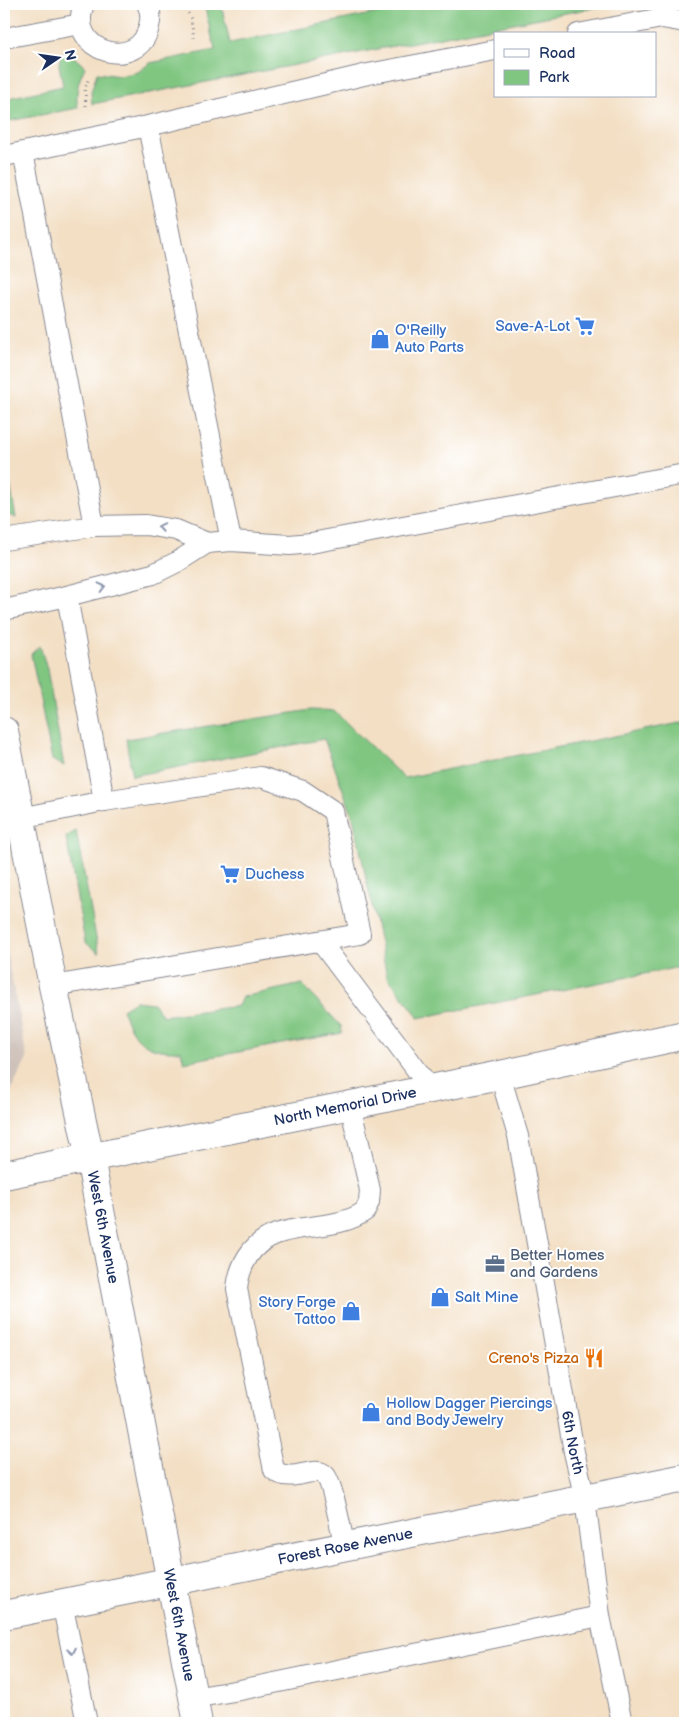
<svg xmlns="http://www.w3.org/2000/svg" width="689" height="1727" font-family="'Balsamiq Sans',sans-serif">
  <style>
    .industrial { fill: #cec1b9 }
    .green { fill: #80c681; stroke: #4e7a70 }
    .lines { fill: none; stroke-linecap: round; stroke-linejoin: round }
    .lane-casing { stroke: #878791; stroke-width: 22 }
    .street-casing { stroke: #878791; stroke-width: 30 }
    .secondary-casing { stroke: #878791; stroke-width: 30 }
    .primary-casing { stroke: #878791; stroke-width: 30 }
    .path { stroke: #878791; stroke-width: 3; stroke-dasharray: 1 4; stroke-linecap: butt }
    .lane { stroke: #fff; stroke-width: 20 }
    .street { stroke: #fff; stroke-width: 28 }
    .secondary { stroke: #fff; stroke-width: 28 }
    .primary { stroke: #fff; stroke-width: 28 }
    .oneway { stroke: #8d97ae }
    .labels { text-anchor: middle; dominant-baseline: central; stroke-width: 4; stroke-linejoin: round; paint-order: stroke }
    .shop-label { font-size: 15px; fill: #366cbe; stroke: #fff; text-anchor: start }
    .street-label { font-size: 15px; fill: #1b2f5e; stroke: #fff }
    .service-label { font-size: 15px; fill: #4e5e75; stroke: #fff; text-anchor: start }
    .food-label { font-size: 15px; fill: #c56008; stroke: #fff; text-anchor: end }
  </style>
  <rect width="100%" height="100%" fill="#fff"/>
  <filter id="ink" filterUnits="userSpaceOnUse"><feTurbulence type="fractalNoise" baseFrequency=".02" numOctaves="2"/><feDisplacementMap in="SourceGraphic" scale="10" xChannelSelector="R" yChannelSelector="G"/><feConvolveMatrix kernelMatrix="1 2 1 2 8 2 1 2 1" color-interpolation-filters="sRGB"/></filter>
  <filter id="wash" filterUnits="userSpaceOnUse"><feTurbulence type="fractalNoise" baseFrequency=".0096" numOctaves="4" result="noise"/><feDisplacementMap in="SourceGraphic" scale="20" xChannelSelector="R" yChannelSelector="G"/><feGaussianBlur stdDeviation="1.12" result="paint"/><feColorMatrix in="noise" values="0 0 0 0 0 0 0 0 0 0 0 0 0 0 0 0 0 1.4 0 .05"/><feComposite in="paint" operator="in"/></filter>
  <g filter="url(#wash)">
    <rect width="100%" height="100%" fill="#f3dfc4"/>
    <path class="industrial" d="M4,938l23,121 -18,35 -5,4z"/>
    <g class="green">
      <path d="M204,4h17l9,39 190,-39h193l-521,100 -1,-12 6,-19 23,3 18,-4 12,-9 65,-13z"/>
      <path d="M65,53l8,3 12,11c-7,15 -10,25 -7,41l-74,14v-23l59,-13 -4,-21 1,-9z"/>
      <path d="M4,451l12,67 -12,-5z"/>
      <path d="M40,646l7,23 17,97 -12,-6 -21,-106z"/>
      <path d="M311,710l23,1 70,67 281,-56v244l-267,52 -1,-3 -30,-39 -34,-159 -29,-78 -192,37 -6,-37z"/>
      <path d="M76,831l23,122 -14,-11 -19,-105z"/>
      <path d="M302,984l39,42 1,7 -158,29 -3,-11c-35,1 -47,-9 -59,-42l13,-8 18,2 10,13 75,-10 4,-9z"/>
    </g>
  </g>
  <g filter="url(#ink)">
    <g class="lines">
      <defs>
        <g id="lane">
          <path d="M84,4c-19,49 56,69 65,22 2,-7 2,-15 -2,-22"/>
          <path d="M578,34l84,-16 23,4"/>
          <path d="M4,38l77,-14"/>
          <path d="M148,126l83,415"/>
          <path d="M23,152l71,374"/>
          <path d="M4,156l144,-30 220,-52 127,-24"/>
          <path d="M4,540l90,-14 52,-1 30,5 31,13 24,-2 59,4 21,-2 374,-69"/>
          <path d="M4,610l63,-14 86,-22 24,-12 30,-19"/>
          <path d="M21,818l83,-17 -37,-205"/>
          <path d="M320,941l111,148"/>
          <path d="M53,986l307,-52 -27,-123 -30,-20 -42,-14 -157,24"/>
          <path id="s1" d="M500,1075l18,61 56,316 11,47 15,117 22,107"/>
          <path d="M345,1546c-4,-13 -12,-63 -20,-71 -11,-11 -33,10 -51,-5l-37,-181c1,-13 4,-22 11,-33 26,-40 83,-20 117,-45l4,-9 1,-12 -20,-85"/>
          <path d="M62,1603l25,120"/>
          <path d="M193,1698l47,-8 360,-74"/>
        </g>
        <g id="street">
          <path id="s2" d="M4,1615l681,-137"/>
        </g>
        <g id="secondary">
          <path id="s3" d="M4,731l49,255 37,172 108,565"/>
        </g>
        <g id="primary">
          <path id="s4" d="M4,1175l496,-100 185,-40"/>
        </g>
      </defs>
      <use href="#lane" class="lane-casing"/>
      <use href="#street" class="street-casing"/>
      <use href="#secondary" class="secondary-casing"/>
      <use href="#primary" class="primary-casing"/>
      <g class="path">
        <path d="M184,4l7,15 3,19"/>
        <path d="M86,106l-1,-18 4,-10"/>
      </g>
      <use href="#lane" class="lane"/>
      <use href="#street" class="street"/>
      <use href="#secondary" class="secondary"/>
      <use href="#primary" class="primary"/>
    </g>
    <defs><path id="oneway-chevron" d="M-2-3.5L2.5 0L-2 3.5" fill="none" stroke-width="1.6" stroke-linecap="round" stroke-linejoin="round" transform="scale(1.25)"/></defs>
    <g class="oneway">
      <use href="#oneway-chevron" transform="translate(161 527) rotate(-169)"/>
      <use href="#oneway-chevron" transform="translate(102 587) rotate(-14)"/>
      <use href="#oneway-chevron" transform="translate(72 1651) rotate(79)"/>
    </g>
  </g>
  <defs>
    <symbol id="supermarket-bare" viewBox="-9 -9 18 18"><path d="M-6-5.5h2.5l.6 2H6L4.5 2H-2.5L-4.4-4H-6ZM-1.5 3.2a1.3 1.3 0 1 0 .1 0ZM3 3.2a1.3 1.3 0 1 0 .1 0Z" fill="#3f7fe0" stroke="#fff" stroke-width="2.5" paint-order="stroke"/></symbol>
    <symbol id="shop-bare" viewBox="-9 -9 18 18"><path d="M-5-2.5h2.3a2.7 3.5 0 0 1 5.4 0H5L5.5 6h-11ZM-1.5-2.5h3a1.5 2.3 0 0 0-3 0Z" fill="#3f7fe0" stroke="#fff" stroke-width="2.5" paint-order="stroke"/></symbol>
    <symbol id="office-bare" viewBox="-9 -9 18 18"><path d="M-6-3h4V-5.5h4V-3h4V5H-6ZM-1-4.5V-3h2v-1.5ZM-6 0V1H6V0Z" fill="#5c6f8a" stroke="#fff" stroke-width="2.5" paint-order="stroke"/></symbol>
    <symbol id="restaurant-bare" viewBox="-9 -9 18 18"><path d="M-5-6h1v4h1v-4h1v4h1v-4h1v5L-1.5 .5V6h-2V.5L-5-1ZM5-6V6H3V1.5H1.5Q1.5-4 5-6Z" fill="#e8710a" stroke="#fff" stroke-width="2.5" paint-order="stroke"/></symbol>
  </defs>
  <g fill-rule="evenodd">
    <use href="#supermarket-bare" x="571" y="312" width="28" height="28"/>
    <use href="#shop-bare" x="366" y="325" width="28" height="28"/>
    <use href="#supermarket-bare" x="216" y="860" width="28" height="28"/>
    <use href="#office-bare" x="481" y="1250" width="28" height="28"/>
    <use href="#shop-bare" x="426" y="1283" width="28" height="28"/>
    <use href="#shop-bare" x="337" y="1297" width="28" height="28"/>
    <use href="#restaurant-bare" x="580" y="1344" width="28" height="28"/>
    <use href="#shop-bare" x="357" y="1398" width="28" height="28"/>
  </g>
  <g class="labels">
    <g class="shop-label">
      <text x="570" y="326" text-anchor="end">Save-A-Lot</text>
      <text x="395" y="330">O'Reilly<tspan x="395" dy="17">Auto Parts</tspan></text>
      <text x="245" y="874">Duchess</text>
      <text x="455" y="1297">Salt Mine</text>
      <text x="336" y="1302" text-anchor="end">Story Forge<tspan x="336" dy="17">Tattoo</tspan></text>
      <text x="386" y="1403">Hollow Dagger Piercings<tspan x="386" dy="17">and Body Jewelry</tspan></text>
    </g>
    <g class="street-label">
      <text stroke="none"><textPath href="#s4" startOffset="348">North Memorial Drive</textPath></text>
      <text stroke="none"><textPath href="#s3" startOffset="506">West 6th Avenue</textPath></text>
      <text stroke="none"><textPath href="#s1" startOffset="375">6th North</textPath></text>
      <text stroke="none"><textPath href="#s2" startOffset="348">Forest Rose Avenue</textPath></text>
      <text stroke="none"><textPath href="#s3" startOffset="911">West 6th Avenue</textPath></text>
    </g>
    <g class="service-label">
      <text x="510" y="1255">Better Homes<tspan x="510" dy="17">and Gardens</tspan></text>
    </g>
    <g class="food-label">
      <text x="579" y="1358">Creno's Pizza</text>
    </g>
  </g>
  <rect width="689" height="1727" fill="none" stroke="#fff" stroke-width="20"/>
  <rect x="494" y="32" width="162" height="65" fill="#ffffff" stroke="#a4acbf"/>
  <rect x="504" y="49" width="25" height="8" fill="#ffffff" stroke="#a4acbf"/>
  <text x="539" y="58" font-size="15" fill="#1b2f5e">Road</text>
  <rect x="504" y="70" width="25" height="15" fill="#80c681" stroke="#a4acbf"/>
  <text x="539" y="82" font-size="15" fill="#1b2f5e">Park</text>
  <g transform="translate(58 58) rotate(77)" stroke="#ffffff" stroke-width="4" paint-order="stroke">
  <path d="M0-4L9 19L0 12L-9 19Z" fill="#1b2f5e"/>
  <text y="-8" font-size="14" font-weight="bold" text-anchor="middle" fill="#1b2f5e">N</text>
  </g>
</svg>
